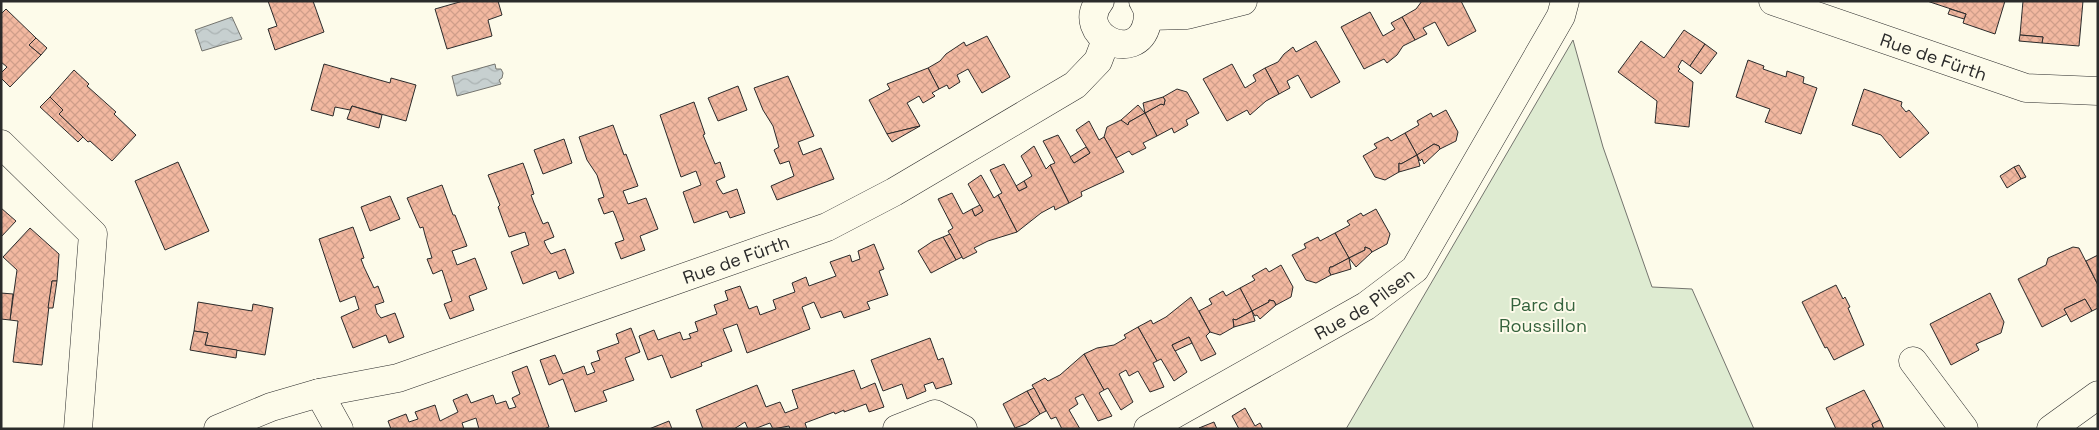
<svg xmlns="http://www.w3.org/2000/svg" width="2099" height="430" font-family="'Space Grotesk',sans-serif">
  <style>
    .green { fill: #deebd1; stroke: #74746e }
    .water { fill: url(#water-waves); stroke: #74746e }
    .building { fill: url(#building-cross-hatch); stroke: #2b2b2b }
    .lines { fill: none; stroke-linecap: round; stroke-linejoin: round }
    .minor-casing { stroke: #2b2b2b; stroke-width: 29 }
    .minor { stroke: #fdfbea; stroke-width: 28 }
    .labels { text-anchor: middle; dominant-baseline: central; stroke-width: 4; stroke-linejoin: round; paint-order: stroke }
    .street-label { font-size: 18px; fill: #2b2b2b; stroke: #fdfbea }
    .park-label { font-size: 18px; fill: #34623c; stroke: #fdfbea }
  </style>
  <defs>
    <pattern id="water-waves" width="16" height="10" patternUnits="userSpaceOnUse" patternTransform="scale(1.25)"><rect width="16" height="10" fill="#c7d0d0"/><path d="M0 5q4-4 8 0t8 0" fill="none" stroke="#abb3b3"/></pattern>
    <pattern id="building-cross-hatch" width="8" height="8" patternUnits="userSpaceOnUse" patternTransform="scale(1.25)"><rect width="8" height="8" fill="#f2b8a0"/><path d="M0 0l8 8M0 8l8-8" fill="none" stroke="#d09e8a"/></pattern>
  </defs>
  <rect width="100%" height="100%" fill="#fdfbea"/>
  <path class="green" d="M1573,40l30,107 49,140 40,2 62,140h-408z"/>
  <g class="water">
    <path d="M232,17l10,22 -40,12 -7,-21z"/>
    <path d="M495,64l1,5h5l2,4 -1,5 -3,2 2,4 -44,12 -5,-20z"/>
  </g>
  <g class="building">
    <path d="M268,1h45l11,31 -49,18 -7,-21 9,-3z"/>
    <path d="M463,1h35l4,14 -14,5 4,16 -45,13 -12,-40z"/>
    <path d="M1461,1l15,30 -28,15 -13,-24 -12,6 4,6 -12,6 -13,-23 14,-8 6,-8z"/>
    <path d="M1927,1h78l-10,33 -32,-11 3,-9z"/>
    <path d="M2023,1h60l-4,45 -37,-3 1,-6 -23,-2z"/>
    <path d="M6,9l30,29 -7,7 12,10 -31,32 -9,-9v-5l6,-6 -6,-5v-48z"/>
    <path d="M1950,9l16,5 -2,5 -16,-5z"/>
    <path d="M1370,12l13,24 12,-7 -4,-6 11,-6 13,23 -12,6 -6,9 -10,8 -3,-4 -20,10 -23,-42z"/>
    <path d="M1684,30l21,14 -15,22 -8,-6 -4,7 2,2 -2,2 15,11 -4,45 -34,-4 2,-22 -39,-29 23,-31 23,17z"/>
    <path d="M2020,35l23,2 -1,6 -23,-2z"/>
    <path d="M987,36l23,41 -28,16 -14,-24 -11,6 3,7 -11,7 -2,-4 -8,4 -11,-21 12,-7 6,-7 18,-12 2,4z"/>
    <path d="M36,38l11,10 -6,7 -12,-10z"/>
    <path d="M1316,41l24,41 -29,16 -13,-23 -11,6 3,7 -11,6 -14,-26 13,-6 6,-8 9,-7 3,5z"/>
    <path d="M1705,44l12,9 -16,21 -11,-8z"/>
    <path d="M1748,60l16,6 -1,3 23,8 1,-6 17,6 -1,6 14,5 -16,46 -36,-12 5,-13 -34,-12z"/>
    <path d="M324,64l66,19 1,-5 25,7 -10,36 -54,-15 -2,4 -15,-3 -2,9 -22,-6z"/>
    <path d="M1232,64l13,24 11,-7 -3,-6 12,-7 14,26 -13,7 -16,14 -3,-5 -20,11 -24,-42z"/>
    <path d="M928,68l11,21 -7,4 3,3 -12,7 -4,-7 -12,7 13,23 -33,8 -18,-34 21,-11 -3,-5z"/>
    <path d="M74,70l15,14 -2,2 29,26 -2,2 22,21 -24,26 -22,-20 -2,1 -29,-28 4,-4 -13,-13z"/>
    <path d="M788,76l26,60 -16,6 5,13 18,-7 13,31 -57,21 -6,-14 23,-10 -5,-15 -9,3 -6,-14 5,-3 -6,-21 -10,-16 -9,-22z"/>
    <path d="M738,86l9,24 -29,11 -10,-23z"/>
    <path d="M1177,89l10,3 12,21 -13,7 2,5 -14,8 -2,-5 -15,8 -12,-23 16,-9 3,1 1,-5 -2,-3z"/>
    <path d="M1864,89l38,13 -1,4 5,6 3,-2 20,23 -29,25 -19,-23 -29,-10z"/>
    <path d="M50,97l13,13 -4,4 24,23 -5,5 -38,-35z"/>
    <path d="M1163,97l2,3 -1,5 -3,-1 -16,9 -2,-10z"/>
    <path d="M694,102l11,32 -2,1 12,29 5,-2 5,15 -9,4 3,7 4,6 14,-5 8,24 -15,5 -3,-7 -33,12 -11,-31 18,-7 -5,-14 -15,6 -21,-62z"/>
    <path d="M1138,105l7,8 -16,9 -1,3 -4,-2 -3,-3z"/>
    <path d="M352,106l30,9 -3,13 -32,-9z"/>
    <path d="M1446,110l12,22 -2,9 -16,8 -1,-3 -5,-2 -17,11 -12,-22 14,-8 -2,-4 14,-8 2,4z"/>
    <path d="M1145,113l12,23 -14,7 3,5 -14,7 -3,-4 -13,7 -12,-21 3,-10 14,-7 7,5 1,-3z"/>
    <path d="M1089,121l10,19 5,-3 20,35 -43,20 1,4 -13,7 -19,-38 5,-2 -12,-22 15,-6 16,28 16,-10 -14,-23z"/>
    <path d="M613,125l11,30 2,-1 12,32 -15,5 5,13 18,-6 12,31 -18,7 5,14 -24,9 -6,-16 9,-3 -8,-22 -3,-7 -9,3 -6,-15 6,-2 -7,-22 -10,-15 -8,-23z"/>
    <path d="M920,126l-28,16 -5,-8z"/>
    <path d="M1405,133l12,22 -16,9 -2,-1v9l-14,8 -10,-3 -12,-21 14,-8 -3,-4 14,-7 3,4z"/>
    <path d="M564,139l8,24 -29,11 -9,-24z"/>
    <path d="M1434,144l5,2 1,3 -16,15 -2,-5 -2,2 -3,-6z"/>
    <path d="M1034,146l12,23 4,-4 19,38 -14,7 -1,-4 -13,7 -24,19 -19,-37 4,-2 -12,-23 14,-6 15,27 8,-4 -3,-6 8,-5 -11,-20z"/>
    <path d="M1086,147l4,6 -16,10 -4,-6z"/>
    <path d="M1417,155l3,11 -21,6v-9l2,1z"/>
    <path d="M178,162l31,69 -44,19 -30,-69z"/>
    <path d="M523,163l8,22 3,9 -3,1 3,8 9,21 5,-2 6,15 -10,4 3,7 4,6 14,-5 9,24 -15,6 -3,-8 -33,13 -12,-32 18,-7 -4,-13 -16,5 -11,-30 2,-2 -12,-30z"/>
    <path d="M2019,165l7,12 -5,2 -7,-12z"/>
    <path d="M2014,167l7,12 -14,9 -7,-12z"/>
    <path d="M981,175l13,23 4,-3 19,37 -29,9 -14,7 3,4 -14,7 -15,-28 5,-3 -15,-29 14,-6 11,21 9,-5 3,7 8,-5 -15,-27z"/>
    <path d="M1024,181l3,6 -8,4 -3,-5z"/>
    <path d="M442,185l11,30h2l12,31 -15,5 5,14 18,-7 12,31 -18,7 5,14 -24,9 -6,-15 8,-3 -10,-31 -9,4 -6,-15 5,-1 -7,-23 -2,-8 -3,1 -13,-30z"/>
    <path d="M390,196l10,23 -30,12 -9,-24z"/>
    <path d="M980,205l3,6 -8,5 -3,-7z"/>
    <path d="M1,208l15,13 -15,16z"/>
    <path d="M1376,209l14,25 -3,10 -15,8 -2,-3 -5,-2v3l-16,8 -14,-25 15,-8 -3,-4 14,-8 2,3z"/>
    <path d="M353,227l8,22 3,9 -3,1 3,8 10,21 4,-2 6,16 -9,3 2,8 4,5 14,-5 9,24 -15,6 -3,-8 -33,13 -12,-31 18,-8 -4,-13 -15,6 -21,-63z"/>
    <path d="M30,228l29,26 -2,27h-5l-10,84 -29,-3 5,-41 -8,-1 7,-50 -14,-13z"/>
    <path d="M1335,233l14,25 -17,9h-2l-1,4 2,4 -15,8 -10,-3 -14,-25 14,-7 -2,-4 14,-7 2,4z"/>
    <path d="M950,234l12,23 -6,3 -13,-23z"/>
    <path d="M943,237l13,23 -25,13 -13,-22 15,-10z"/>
    <path d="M874,244l10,25 -5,2 9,24 -21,7 3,7 -26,9 -3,-7 -20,7 -7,-16 -12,5 8,22 -63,24 -10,-29 -14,5 9,22 -31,12 1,3 -31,12 -9,-23 -14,5 -9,-24 15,-6 4,10 22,-8 3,8 8,-2 -2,-4 9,-3 -3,-9 22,-8 -3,-9 14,-5 -3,-9 15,-5 9,23 8,-3 3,9 16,-6 -3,-9 22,-8 -3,-9 14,-6 3,9 27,-10 -6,-14 20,-7 2,7 8,-3 -2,-8z"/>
    <path d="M1365,247l5,2 2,3 -16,15 -7,-9 16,-8z"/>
    <path d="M2073,247l6,1 19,37v23l-6,3 -7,-12 -21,10 3,5 -25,13 -24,-48 28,-14 2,-7z"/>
    <path d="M2098,255v30l-12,-24z"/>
    <path d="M1349,258l2,11 -20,6 -2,-4 1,-4h2z"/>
    <path d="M1281,265l12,22 -2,10 -15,8 -2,-4 -5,-1v2l-17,9 -12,-23 15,-8 -3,-4 14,-8 3,4z"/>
    <path d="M52,281h5l-4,27h-5z"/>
    <path d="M1836,285l7,14 2,-2 5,10 -2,1 16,37 -30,15 -7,-13 -2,1 -23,-46z"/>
    <path d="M1240,288l12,23 -16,9 -3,-1 1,8 -14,8 -10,-3 -11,-21 13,-7 -3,-5 14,-8 3,5z"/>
    <path d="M1,293l12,1 -3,26 -9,-1z"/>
    <path d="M1990,293l14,29 -3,11 -25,11 3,6 -28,15 -21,-41z"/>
    <path d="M1191,297l19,35 -4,4 10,18 -15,7 -12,-24 -17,8 15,27 -13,9 -13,-22 -4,2 -19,-34 13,-7 2,4 13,-7z"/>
    <path d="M2085,299l7,12 -21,11 -7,-13z"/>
    <path d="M1269,300l5,1 2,4 -16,14 -3,-4 -2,1 -3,-5 17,-9z"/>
    <path d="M198,302l54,9 1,-7 20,4 -8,47 -60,-10 3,-12 -14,-2z"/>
    <path d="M1252,311l3,10 -21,6 -1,-8 3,1z"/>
    <path d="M1138,327l19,34 -4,2 11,24 -14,5 -12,-21 -9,5 -3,-6 -7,4 14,28 -12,8 -13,-22 -4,2 -20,-36 13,-6 17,-3 12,-7 -2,-3z"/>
    <path d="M631,328l9,24 -15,6 9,22 -31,11 4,10 -32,11 -12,-33 -14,6 -9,-25 15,-5 8,19 21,-8 3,9 8,-3 -4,-9 9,-3 -3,-9 22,-8 -3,-9z"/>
    <path d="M194,331l14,2 -3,12 32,5 -1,8 -46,-8z"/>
    <path d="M1189,337l3,6 -17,8 -3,-6z"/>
    <path d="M930,338l8,22 5,-2 9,26 -16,5 -3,-7 -9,3 2,6 -19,8 -5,-15 -19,7 -12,-31z"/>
    <path d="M1084,354l20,36 -5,3 13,23 -14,5 -15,-27 -8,4 3,6 -9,6 11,19h-18l-6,-12 -5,2 -19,-34 13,-7 3,3 12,-6z"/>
    <path d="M527,366l22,61 -5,2h-65l-3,-11 -14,5 2,6h-73l-3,-8 18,-7 3,8 9,-3 -3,-7 20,-7 5,16 18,-9 -5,-12 14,-6 4,9 22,-8 3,9 10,-3 3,8 7,-2 -4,-9 8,-4 -8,-22z"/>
    <path d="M854,370l7,19 14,-6 9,24 -15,5 -3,-8 -22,8v-2l-9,4 -1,-2 -29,11 2,6h-17l-1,-3 -16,3 -3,-6 -16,6h-6l-3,-7 -11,7h-31l-7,-19 61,-25 9,22 14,-5 5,11 13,-5 -6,-18z"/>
    <path d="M1034,388l12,23 -6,3 -13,-23z"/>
    <path d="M1864,390l16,30 -8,4 2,5h-38l-10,-21z"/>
    <path d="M1027,391l13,23 -14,10 -11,4 -12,-24z"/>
    <path d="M1245,408l10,18 5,-3 3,6h-24l-7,-13z"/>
    <path d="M1880,420l4,9h-10l-2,-5z"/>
    <path d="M669,421l3,8h-23z"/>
    <path d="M1214,422l3,7 -18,-1z"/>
  </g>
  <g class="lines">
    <defs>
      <g id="minor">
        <path d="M1100,1c-27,33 37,66 47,22 2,-8 1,-15 -4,-22"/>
        <path id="s1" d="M1773,1l253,87 72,3"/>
        <path d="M1149,16l38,-1 56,-14"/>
        <path d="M1,144l92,90 -15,195"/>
        <path d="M1913,361l51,68"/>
        <path d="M319,393l20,36"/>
        <path id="s2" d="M218,429l53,-22 48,-14 79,-15 429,-151 67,-35 181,-107 23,-24 8,-21"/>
        <path d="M897,429l38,-15 28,15"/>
        <path id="s3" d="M1148,429l218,-123 49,-37 146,-253 4,-15"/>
        <path d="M2051,429l47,-34"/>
      </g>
    </defs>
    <use href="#minor" class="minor-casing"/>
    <use href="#minor" class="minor"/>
  </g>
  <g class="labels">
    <g class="street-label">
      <text stroke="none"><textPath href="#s1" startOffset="170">Rue de Fürth</textPath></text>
      <text stroke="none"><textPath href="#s2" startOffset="546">Rue de Fürth</textPath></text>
      <text stroke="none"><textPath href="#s3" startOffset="250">Rue de Pilsen</textPath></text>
    </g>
    <g class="park-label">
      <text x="1543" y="304">Parc du<tspan x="1543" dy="21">Roussillon</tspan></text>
    </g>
  </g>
  <rect width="2099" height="430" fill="none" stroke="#2b2b2b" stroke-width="5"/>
</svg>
